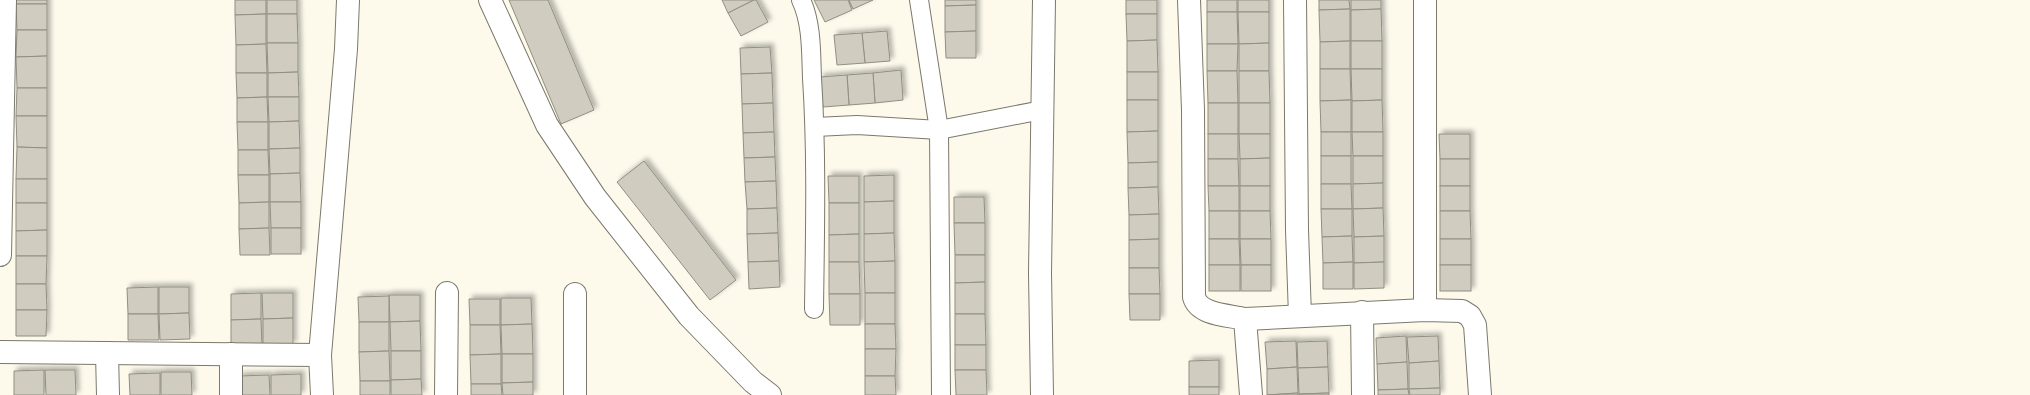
<svg xmlns="http://www.w3.org/2000/svg" width="2030" height="395" font-family="Quicksand,sans-serif">
  <style>
    .building { fill: #d0cdc0; stroke: #918f82; filter: url(#shadow) }
    .lines { fill: none; stroke-linecap: round; stroke-linejoin: round }
    .service-casing { stroke: #7b786c; stroke-width: 20 }
    .minor-casing { stroke: #7b786c; stroke-width: 24 }
    .service { stroke: #fff; stroke-width: 18 }
    .minor { stroke: #fff; stroke-width: 22 }
  </style>
  <defs>
    <filter id="shadow"><feDropShadow dx="3.5" dy="-3.5" stdDeviation="2" flood-color="#0004"/></filter>
  </defs>
  <rect width="100%" height="100%" fill="#fdfaec"/>
  <g class="building">
    <rect x="16" y="0" width="31" height="4"/>
    <path d="M235,0h31v14l-31,1z"/>
    <rect x="267" y="0" width="30" height="14"/>
    <path d="M509,0h39l46,110 -33,14z"/>
    <path d="M722,0h32l-26,13z"/>
    <path d="M754,0h2l12,22 -27,14 -13,-23z"/>
    <path d="M814,0h34l4,10 -27,12z"/>
    <path d="M849,0h24l-20,9z"/>
    <path d="M945,0h31v5l-31,1z"/>
    <rect x="1126" y="0" width="31" height="14"/>
    <rect x="1207" y="0" width="30" height="12"/>
    <rect x="1238" y="0" width="31" height="12"/>
    <path d="M1319,0h30l1,9 -31,1z"/>
    <path d="M1351,0h30v9l-30,1z"/>
    <path d="M16,4h31v26h-30z"/>
    <path d="M976,5v26l-31,1v-26z"/>
    <path d="M1350,9v32l-30,1 -1,-32z"/>
    <path d="M1381,9l1,32h-31v-31z"/>
    <path d="M1207,12h30l1,32h-31z"/>
    <path d="M1238,12h31v31l-30,1z"/>
    <path d="M266,14v30l-30,1 -1,-30z"/>
    <path d="M267,14h30l1,29h-31z"/>
    <path d="M1126,14h31v26l-30,1z"/>
    <path d="M17,30h30v26l-31,1z"/>
    <path d="M887,31l3,30 -25,2 -3,-30z"/>
    <path d="M976,31v27h-30l-1,-26z"/>
    <path d="M862,33l3,30 -28,2 -3,-30z"/>
    <path d="M1157,40l1,32h-31v-31z"/>
    <path d="M1350,41v28h-30v-27z"/>
    <rect x="1351" y="41" width="31" height="28"/>
    <path d="M267,43h31v29l-30,1z"/>
    <path d="M1269,43v28h-30v-27z"/>
    <path d="M266,44l1,29h-31v-28z"/>
    <path d="M1207,44h31l-1,27h-30z"/>
    <path d="M770,47l2,26 -31,1 -1,-26z"/>
    <path d="M47,56v32h-30l-1,-31z"/>
    <path d="M1320,69h30l1,31 -31,1z"/>
    <path d="M1351,69h31v31l-30,1z"/>
    <path d="M901,70l2,30 -28,3 -2,-30z"/>
    <path d="M1207,71h30l1,32h-30z"/>
    <path d="M1239,71h30l1,32h-31z"/>
    <path d="M298,72l1,25h-31v-24z"/>
    <rect x="1127" y="72" width="31" height="28"/>
    <path d="M236,73h31v24l-30,1z"/>
    <path d="M772,73l1,30 -31,1 -1,-30z"/>
    <path d="M873,73l2,30 -26,2 -2,-30z"/>
    <path d="M847,75l2,30 -26,2 -3,-30z"/>
    <path d="M17,88h30v28h-31z"/>
    <path d="M267,97l1,25h-31v-24z"/>
    <path d="M268,97h31v24l-30,1z"/>
    <path d="M1127,100h31v31l-31,1z"/>
    <path d="M1351,100v32h-30l-1,-31z"/>
    <path d="M1382,100l1,32h-31v-31z"/>
    <path d="M773,103l1,29 -31,1 -1,-29z"/>
    <rect x="1208" y="103" width="30" height="31"/>
    <rect x="1239" y="103" width="31" height="31"/>
    <path d="M16,116h31v32l-30,-1z"/>
    <path d="M299,121l1,27 -31,1v-27z"/>
    <path d="M237,122h31v28h-30z"/>
    <path d="M1158,131v31l-30,1 -1,-31z"/>
    <path d="M774,132l1,25 -31,1 -1,-25z"/>
    <rect x="1321" y="132" width="30" height="24"/>
    <path d="M1352,132h31v24h-30z"/>
    <rect x="1208" y="134" width="30" height="25"/>
    <path d="M1239,134h31v24l-30,1z"/>
    <path d="M1439,134h31v25h-30z"/>
    <path d="M17,147l30,1v31h-31z"/>
    <path d="M300,148v25l-30,1 -1,-25z"/>
    <path d="M238,150h30l1,25h-31z"/>
    <rect x="1321" y="156" width="30" height="28"/>
    <path d="M1353,156h30v27l-30,1z"/>
    <path d="M775,157l1,24 -31,1 -1,-24z"/>
    <path d="M1270,158v28h-30v-27z"/>
    <path d="M1208,159h30l1,27h-31z"/>
    <rect x="1440" y="159" width="30" height="27"/>
    <path d="M644,161l92,119 -26,20 -93,-118z"/>
    <path d="M1158,162v25l-30,1v-25z"/>
    <path d="M300,173l1,29h-31v-28z"/>
    <path d="M238,175h31v27l-30,1z"/>
    <path d="M894,175v26l-30,1v-26z"/>
    <path d="M828,176h31v27h-30z"/>
    <rect x="16" y="179" width="31" height="24"/>
    <path d="M776,181l1,27 -30,1 -2,-27z"/>
    <path d="M1383,183v25l-30,1v-25z"/>
    <path d="M1321,184h30l1,25h-31z"/>
    <path d="M1208,186h31v25h-30z"/>
    <rect x="1240" y="186" width="30" height="25"/>
    <rect x="1440" y="186" width="30" height="25"/>
    <path d="M1158,187l1,27 -30,1 -1,-27z"/>
    <path d="M954,197h30l1,26h-31z"/>
    <path d="M894,201v32l-30,1v-32z"/>
    <path d="M269,202v26l-30,1v-26z"/>
    <path d="M270,202h31v26h-30z"/>
    <path d="M16,203h31v27l-31,1z"/>
    <path d="M829,203h30v31l-30,1z"/>
    <path d="M777,208l1,25 -31,1v-25z"/>
    <path d="M1383,208l1,28 -30,1 -1,-28z"/>
    <path d="M1321,209h31v27l-30,1z"/>
    <rect x="1209" y="211" width="30" height="28"/>
    <path d="M1240,211h30l1,28h-31z"/>
    <path d="M1440,211h30l1,28h-31z"/>
    <path d="M1159,214v25l-30,1v-25z"/>
    <path d="M954,223h31v32h-30z"/>
    <path d="M269,228l1,27h-30l-1,-26z"/>
    <rect x="271" y="228" width="30" height="26"/>
    <path d="M47,230v26h-31v-25z"/>
    <path d="M778,233l1,28 -31,1 -1,-28z"/>
    <path d="M894,233l1,28 -31,1v-28z"/>
    <path d="M859,234v28h-30v-27z"/>
    <path d="M1352,236l1,26 -30,1 -1,-26z"/>
    <path d="M1384,236v26l-30,1v-26z"/>
    <path d="M1159,239v29h-30v-28z"/>
    <path d="M1209,239h30l1,26h-31z"/>
    <path d="M1240,239h31v26h-30z"/>
    <rect x="1440" y="239" width="31" height="26"/>
    <path d="M955,255h30v27l-30,1z"/>
    <path d="M16,256h31l-1,28h-30z"/>
    <path d="M779,261l1,26 -31,2 -1,-27z"/>
    <path d="M895,261v32h-30l-1,-31z"/>
    <path d="M829,262h30l1,32h-31z"/>
    <path d="M1353,262v27h-30v-26z"/>
    <path d="M1384,262v26l-30,1v-26z"/>
    <rect x="1209" y="265" width="31" height="26"/>
    <rect x="1241" y="265" width="30" height="26"/>
    <rect x="1440" y="265" width="31" height="26"/>
    <path d="M1129,268h30l1,26h-31z"/>
    <path d="M985,282v32h-30v-31z"/>
    <path d="M16,284h30l1,26h-31z"/>
    <path d="M158,287v27h-30l-1,-26z"/>
    <path d="M159,287h30v26l-30,1z"/>
    <path d="M261,293v26l-30,1v-26z"/>
    <path d="M262,293h31v25l-30,1z"/>
    <rect x="865" y="293" width="30" height="31"/>
    <path d="M829,294h31v31h-30z"/>
    <path d="M1129,294h31v26h-30z"/>
    <path d="M389,295h31v26l-30,1z"/>
    <path d="M389,296v26h-30l-1,-25z"/>
    <path d="M501,298h30l1,26 -31,1z"/>
    <path d="M469,299h31v26h-30z"/>
    <path d="M16,310h31l-1,26h-30z"/>
    <path d="M189,313l1,26 -30,1 -1,-26z"/>
    <path d="M128,314h30l1,26h-31z"/>
    <path d="M955,314h30l1,31h-31z"/>
    <path d="M293,318v27h-30v-26z"/>
    <path d="M261,319l1,27h-31v-26z"/>
    <path d="M420,321l1,30h-30l-1,-29z"/>
    <path d="M359,322h30v29l-30,1z"/>
    <path d="M532,324l1,30h-31l-1,-29z"/>
    <path d="M865,324h30l1,25h-31z"/>
    <path d="M470,325h30l1,29 -31,1z"/>
    <path d="M1406,336l1,26 -30,2 -1,-26z"/>
    <path d="M1438,336l1,25 -30,2 -2,-26z"/>
    <path d="M1296,341l1,26 -30,2 -2,-27z"/>
    <path d="M1327,341l1,26 -30,1 -1,-26z"/>
    <rect x="955" y="345" width="31" height="25"/>
    <path d="M865,349h31l-1,27h-30z"/>
    <path d="M389,351l1,30h-30l-1,-29z"/>
    <path d="M391,351h30v28l-30,1z"/>
    <path d="M501,354v30h-30l-1,-29z"/>
    <path d="M502,354h31v28l-31,1z"/>
    <path d="M1219,360v27h-30v-26z"/>
    <path d="M1439,361l1,27 -31,1v-26z"/>
    <path d="M1407,362l1,27 -30,1 -1,-26z"/>
    <path d="M1297,367l1,26 -31,2v-26z"/>
    <path d="M1328,367l1,26 -30,1 -1,-26z"/>
    <path d="M44,370v25h-30v-24z"/>
    <path d="M45,370h30l1,25h-30z"/>
    <path d="M955,370h31l1,25h-31z"/>
    <path d="M161,372h30l1,23h-31z"/>
    <path d="M160,373v22h-30l-1,-21z"/>
    <path d="M301,374v21h-30v-20z"/>
    <path d="M269,375l1,20h-31v-19z"/>
    <path d="M865,376h30l1,19h-31z"/>
    <path d="M421,379l1,16h-31v-15z"/>
    <rect x="360" y="381" width="30" height="14"/>
    <path d="M533,382v13h-30l-1,-12z"/>
    <path d="M471,384h30l1,11h-31z"/>
    <rect x="1189" y="387" width="30" height="8"/>
    <path d="M1440,388v7h-30l-1,-6z"/>
    <path d="M1408,389l1,6h-31v-5z"/>
    <path d="M1298,393v2h-31z"/>
    <path d="M1329,393v2h-30v-1z"/>
  </g>
  <g class="lines">
    <defs>
      <g id="service">
        <path d="M801,0c11,23 10,53 11,78 5,77 3,154 2,231"/>
        <path d="M919,0l20,130 2,265"/>
        <path d="M815,127l42,-2 82,5 103,-20"/>
      </g>
      <g id="minor">
        <path d="M490,0l57,125 48,72 94,119 64,66 17,13"/>
        <path d="M1189,0l4,110 1,187c5,18 34,18 51,22"/>
        <path d="M1295,0l2,230 3,86"/>
        <path d="M0,255l5,-255"/>
        <path d="M1425,310v-310"/>
        <path d="M1362,312l1,83"/>
        <path d="M0,352l320,3"/>
        <path d="M107,353l1,42"/>
        <path d="M231,395v-41"/>
        <path d="M322,395l-2,-40 26,-306 2,-49"/>
        <path d="M446,395l1,-102"/>
        <path d="M575,395v-101"/>
        <path d="M1042,395l-2,-122 4,-273"/>
        <path d="M1251,395l-6,-76 180,-9 37,1 8,5 5,9 5,70"/>
      </g>
    </defs>
    <use href="#service" class="service-casing"/>
    <use href="#minor" class="minor-casing"/>
    <use href="#service" class="service"/>
    <use href="#minor" class="minor"/>
  </g>
</svg>
